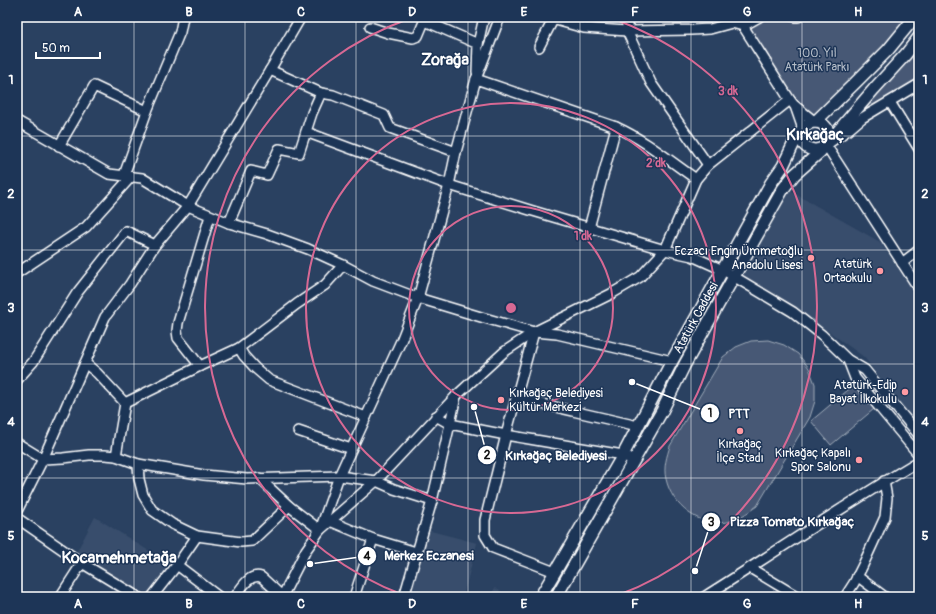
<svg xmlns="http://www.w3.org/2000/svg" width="936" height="614" font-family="Pangolin,sans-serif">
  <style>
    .built { fill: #394e6c }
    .green { fill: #465975; stroke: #a2acba }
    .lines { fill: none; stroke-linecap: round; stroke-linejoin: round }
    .minor-casing { stroke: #fff; stroke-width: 12 }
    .major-casing { stroke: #fff; stroke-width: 14 }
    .minor { stroke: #1d3557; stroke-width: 9 }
    .major { stroke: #1d3557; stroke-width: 11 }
    .grid { fill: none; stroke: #fff; stroke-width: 1; stroke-opacity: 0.55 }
    .ring { fill: none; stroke: #d76994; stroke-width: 2 }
    .poi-dot { fill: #ff9aa2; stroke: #1d3557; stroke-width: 1.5 }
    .labels { text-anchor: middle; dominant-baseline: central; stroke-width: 3; stroke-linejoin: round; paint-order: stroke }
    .park-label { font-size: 12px; fill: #b5bdc8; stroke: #1d3557 }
    .poi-label { font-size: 12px; fill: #fff; stroke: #1d3557; text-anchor: end }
    .street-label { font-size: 12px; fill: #fff; stroke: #1d3557 }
    .district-label { font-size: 16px; font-weight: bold; fill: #fff; stroke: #1d3557 }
    .centre { fill: #d76994; stroke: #1d3557; stroke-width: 2 }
    .ring-label { font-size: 12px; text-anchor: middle; font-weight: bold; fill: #d76994; stroke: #1d3557; stroke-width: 3; stroke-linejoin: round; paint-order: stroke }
    .leader { fill: none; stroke: #fff; stroke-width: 1.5 }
    .callout-dot { fill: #fff; stroke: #1d3557; stroke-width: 1.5 }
    .mark-label { font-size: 12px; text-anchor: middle; font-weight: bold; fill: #111 }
    .callout-label { font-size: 13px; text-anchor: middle; font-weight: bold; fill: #fff; stroke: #1d3557; stroke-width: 3; stroke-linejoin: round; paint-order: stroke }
    .neatline { fill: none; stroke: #fff; stroke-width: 1.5 }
    .grid-label { font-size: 13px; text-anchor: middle; font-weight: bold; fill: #fff }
  </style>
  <rect width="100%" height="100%" fill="#2a4161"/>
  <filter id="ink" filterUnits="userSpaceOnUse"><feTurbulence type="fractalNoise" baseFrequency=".025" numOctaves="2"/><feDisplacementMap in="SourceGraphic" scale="8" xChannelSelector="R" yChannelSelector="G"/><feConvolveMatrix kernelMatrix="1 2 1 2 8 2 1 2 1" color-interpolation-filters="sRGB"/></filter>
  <g filter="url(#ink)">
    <g class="built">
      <path d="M790,191l90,51 39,58v127l-55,-70 -40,-29 -81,-53z"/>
      <path d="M95,517l81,51 -23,29h-12l-65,-44z"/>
      <path d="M423,529l54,14 -14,54h-57z"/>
      <path d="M495,588l15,9h-20z"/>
    </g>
    <g class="green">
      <path d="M761,17l36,1 4,-1h113l-99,104 -20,-17 -51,-78z"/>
      <path d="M919,37v47l-71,46 26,-41z"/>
      <path d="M768,340l16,5 14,9 11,14 6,16v17l-5,16 -53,89c-10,7 -18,13 -30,16 -28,5 -55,-16 -61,-43 -3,-12 1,-23 4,-33l53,-89 13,-10 15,-6z"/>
      <path d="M854,385l20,24 -43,36 -20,-24z"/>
    </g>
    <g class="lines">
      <defs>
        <g id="minor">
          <path d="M545,17l39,11 43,3 64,-1 19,-1 22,-6 11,3 16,-9"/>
          <path d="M627,17v14l24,52 57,82"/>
          <path d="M795,17h3"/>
          <path d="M425,21l53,23"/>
          <path d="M743,26l47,74 4,5 21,17"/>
          <path d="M370,27l18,6 25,5 5,-2 8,-19"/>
          <path d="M539,47l14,-27"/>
          <path d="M270,70l51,23 12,2 51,20 6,13 66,24"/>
          <path d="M477,72l1,-28 6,-27"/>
          <path d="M476,79l140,48c29,13 54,34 80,52"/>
          <path d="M919,84l-57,34 -14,12 -22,15 93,144"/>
          <path d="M890,102l29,47"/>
          <path d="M795,106l8,23"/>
          <path d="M17,121l92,53 33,4 46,28 41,17 38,11 41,15 35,16 30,16 45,17 63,19 53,15 23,2 115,27"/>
          <path d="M306,132l143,53 84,26 132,39 27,6 31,14 70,42 29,23 26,25 17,10 54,65"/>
          <path d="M59,146l35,-60 53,25"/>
          <path d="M124,175l23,-64 33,-79 3,-15"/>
          <path d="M229,223l22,-52 16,4 12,-26 20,4 13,-40 9,-20"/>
          <path d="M589,228l27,-101"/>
          <path d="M902,263l17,-13"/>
          <path d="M17,273l69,-46 45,-50"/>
          <path d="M534,332l-28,103 -21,85v15l8,13 62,24"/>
          <path d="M239,348l5,8 11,12 14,12 97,37"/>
          <path d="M848,360l7,18 64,77"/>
          <path d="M85,363l12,10 28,30"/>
          <path d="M200,366l-22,-28 -1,-7 1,-8 32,-107"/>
          <path d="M17,380l16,-18 44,-69 49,-62 29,14"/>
          <path d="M516,398l122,28"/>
          <path d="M125,403l75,-37 39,-18 58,-44 28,-19 18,-20"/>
          <path d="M436,416l14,8 56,11 117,20 11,6"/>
          <path d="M298,431l53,18"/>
          <path d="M17,443l26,16 20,-1 26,-3h16l11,1 22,8 66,11 43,4 92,-3 37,5 18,8 38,12"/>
          <path d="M116,456l9,-53"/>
          <path d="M138,464l1,15 4,16 9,15 20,14 25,12 44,6 11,-1 37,-35"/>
          <path d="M259,478l30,28 31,24 19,-54 62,-135 17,-43 31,-113 7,-33 20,-73 24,-62"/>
          <path d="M17,511l26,-52 62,-142 25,-33 25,-39 33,-39 82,-136 31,-53"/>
          <path d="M17,518l65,45 56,34"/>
          <path d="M330,521l43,18 43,13"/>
          <path d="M177,565l42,32"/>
          <path d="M750,568l48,29"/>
          <path d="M857,576l28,21"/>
          <path d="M60,597l22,-34"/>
          <path d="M152,597l25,-32 20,-29"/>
          <path d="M235,597c5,-7 14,-24 26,-20 3,2 17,16 21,19l4,1"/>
          <path d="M282,597l24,-47 14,-20 56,-49 80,-85 48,-44 30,-20 77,-38 29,-17 25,-27 31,-71 12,-14 82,-65"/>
          <path d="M354,597l19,-58"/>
          <path d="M404,597l28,-96 18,-77 6,-28"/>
          <path d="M704,597c72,-45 142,-93 215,-136"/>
          <path d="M845,597l9,-14 9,-18 22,-48 2,-19 -3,-17"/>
        </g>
        <g id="major">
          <path d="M815,122l40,-39 33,-33 27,-33"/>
          <circle cx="815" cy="136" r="14"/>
          <path d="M540,597l15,-25 68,-117 49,-94 99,-178 12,-17 11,-23 9,-14"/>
          <path d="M556,597l106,-186 23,-47 98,-175 11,-14 26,-23 54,-63 32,-35 13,-17"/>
        </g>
      </defs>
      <use href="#minor" class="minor-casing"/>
      <use href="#major" class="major-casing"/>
      <use href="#minor" class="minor"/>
      <use href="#major" class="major"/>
    </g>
  </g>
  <path class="grid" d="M134,17v580M245,17v580M356,17v580M468,17v580M580,17v580M691,17v580M802,17v580M17,136h902M17,250h902M17,364h902M17,478h902"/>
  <g class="ring">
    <circle cx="511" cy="308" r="102"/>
    <circle cx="511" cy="308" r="205"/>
    <path d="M406 596A307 307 0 0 1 411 18M611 18A307 307 0 0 1 616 596"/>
  </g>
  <g class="poi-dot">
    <circle cx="811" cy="258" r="4"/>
    <circle cx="880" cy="271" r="4"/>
    <circle cx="905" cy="392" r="4"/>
    <circle cx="501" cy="400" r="4"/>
    <circle cx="740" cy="431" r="4"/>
    <circle cx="859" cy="460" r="4"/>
  </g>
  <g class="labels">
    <g class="park-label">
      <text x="817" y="53">100. Yıl<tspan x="817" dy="14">Atatürk Parkı</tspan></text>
    </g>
    <g class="poi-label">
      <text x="803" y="251">Eczacı Engin Ümmetoğlu<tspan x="803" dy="14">Anadolu Lisesi</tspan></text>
      <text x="872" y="264">Atatürk<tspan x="872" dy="14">Ortaokulu</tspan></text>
      <text x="897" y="385">Atatürk-Edip<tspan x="897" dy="14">Bayat İlkokulu</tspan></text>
      <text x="509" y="393" text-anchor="start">Kırkağaç Belediyesi<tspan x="509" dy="14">Kültür Merkezi</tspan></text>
      <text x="740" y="444" text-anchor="middle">Kırkağaç<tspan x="740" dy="14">İlçe Stadı</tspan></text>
      <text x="851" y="453">Kırkağaç Kapalı<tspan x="851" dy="14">Spor Salonu</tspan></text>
    </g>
    <g class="street-label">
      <text transform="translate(696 318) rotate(-61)">Atatürk Caddesi</text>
    </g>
    <g class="district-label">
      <text x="445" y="60">Zorağa</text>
      <text x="815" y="135">Kırkağaç</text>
      <text x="119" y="558">Kocamehmetağa</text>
    </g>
  </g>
  <circle cx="511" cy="308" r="6" class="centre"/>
  <g class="ring-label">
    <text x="728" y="95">3 dk</text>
    <text x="656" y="167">2 dk</text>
    <text x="583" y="240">1 dk</text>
  </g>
  <path class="leader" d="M632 382L710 413M474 407L487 455M695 571L711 522M310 564L367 556"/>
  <g class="callout-dot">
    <circle cx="632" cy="382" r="4"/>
    <circle cx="474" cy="407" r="4"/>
    <circle cx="695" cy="571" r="4"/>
    <circle cx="310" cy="564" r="4"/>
    <circle cx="710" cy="413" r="10"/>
    <circle cx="487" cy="455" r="10"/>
    <circle cx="711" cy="522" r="10"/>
    <circle cx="367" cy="556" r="10"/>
  </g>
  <g class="mark-label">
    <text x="710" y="417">1</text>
    <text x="487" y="459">2</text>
    <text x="711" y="526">3</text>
    <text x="367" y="560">4</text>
  </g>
  <g class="callout-label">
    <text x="739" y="418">PTT</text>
    <text x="556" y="460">Kırkağaç Belediyesi</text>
    <text x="792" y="526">Pizza Tomato Kırkağaç</text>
    <text x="429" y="560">Merkez Eczanesi</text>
  </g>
  <rect width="936" height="614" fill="none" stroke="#1d3557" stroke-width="44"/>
  <path d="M36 52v6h64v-6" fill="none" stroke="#ffffff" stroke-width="2"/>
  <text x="42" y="52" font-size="12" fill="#ffffff" stroke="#1d3557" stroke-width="3" paint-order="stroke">50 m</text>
  <rect x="22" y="22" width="892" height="570" class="neatline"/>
  <g class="grid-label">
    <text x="78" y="16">A</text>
    <text x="189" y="16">B</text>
    <text x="301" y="16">C</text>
    <text x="412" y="16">D</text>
    <text x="524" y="16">E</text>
    <text x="635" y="16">F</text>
    <text x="747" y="16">G</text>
    <text x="858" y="16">H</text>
    <text x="11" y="84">1</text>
    <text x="925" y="84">1</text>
    <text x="11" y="198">2</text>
    <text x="925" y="198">2</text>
    <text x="11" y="312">3</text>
    <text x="925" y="312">3</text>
    <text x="11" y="426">4</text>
    <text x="925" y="426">4</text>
    <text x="11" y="540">5</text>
    <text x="925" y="540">5</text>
    <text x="78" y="608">A</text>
    <text x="189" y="608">B</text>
    <text x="301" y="608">C</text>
    <text x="412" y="608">D</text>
    <text x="524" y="608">E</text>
    <text x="635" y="608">F</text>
    <text x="747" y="608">G</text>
    <text x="858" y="608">H</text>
  </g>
</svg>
